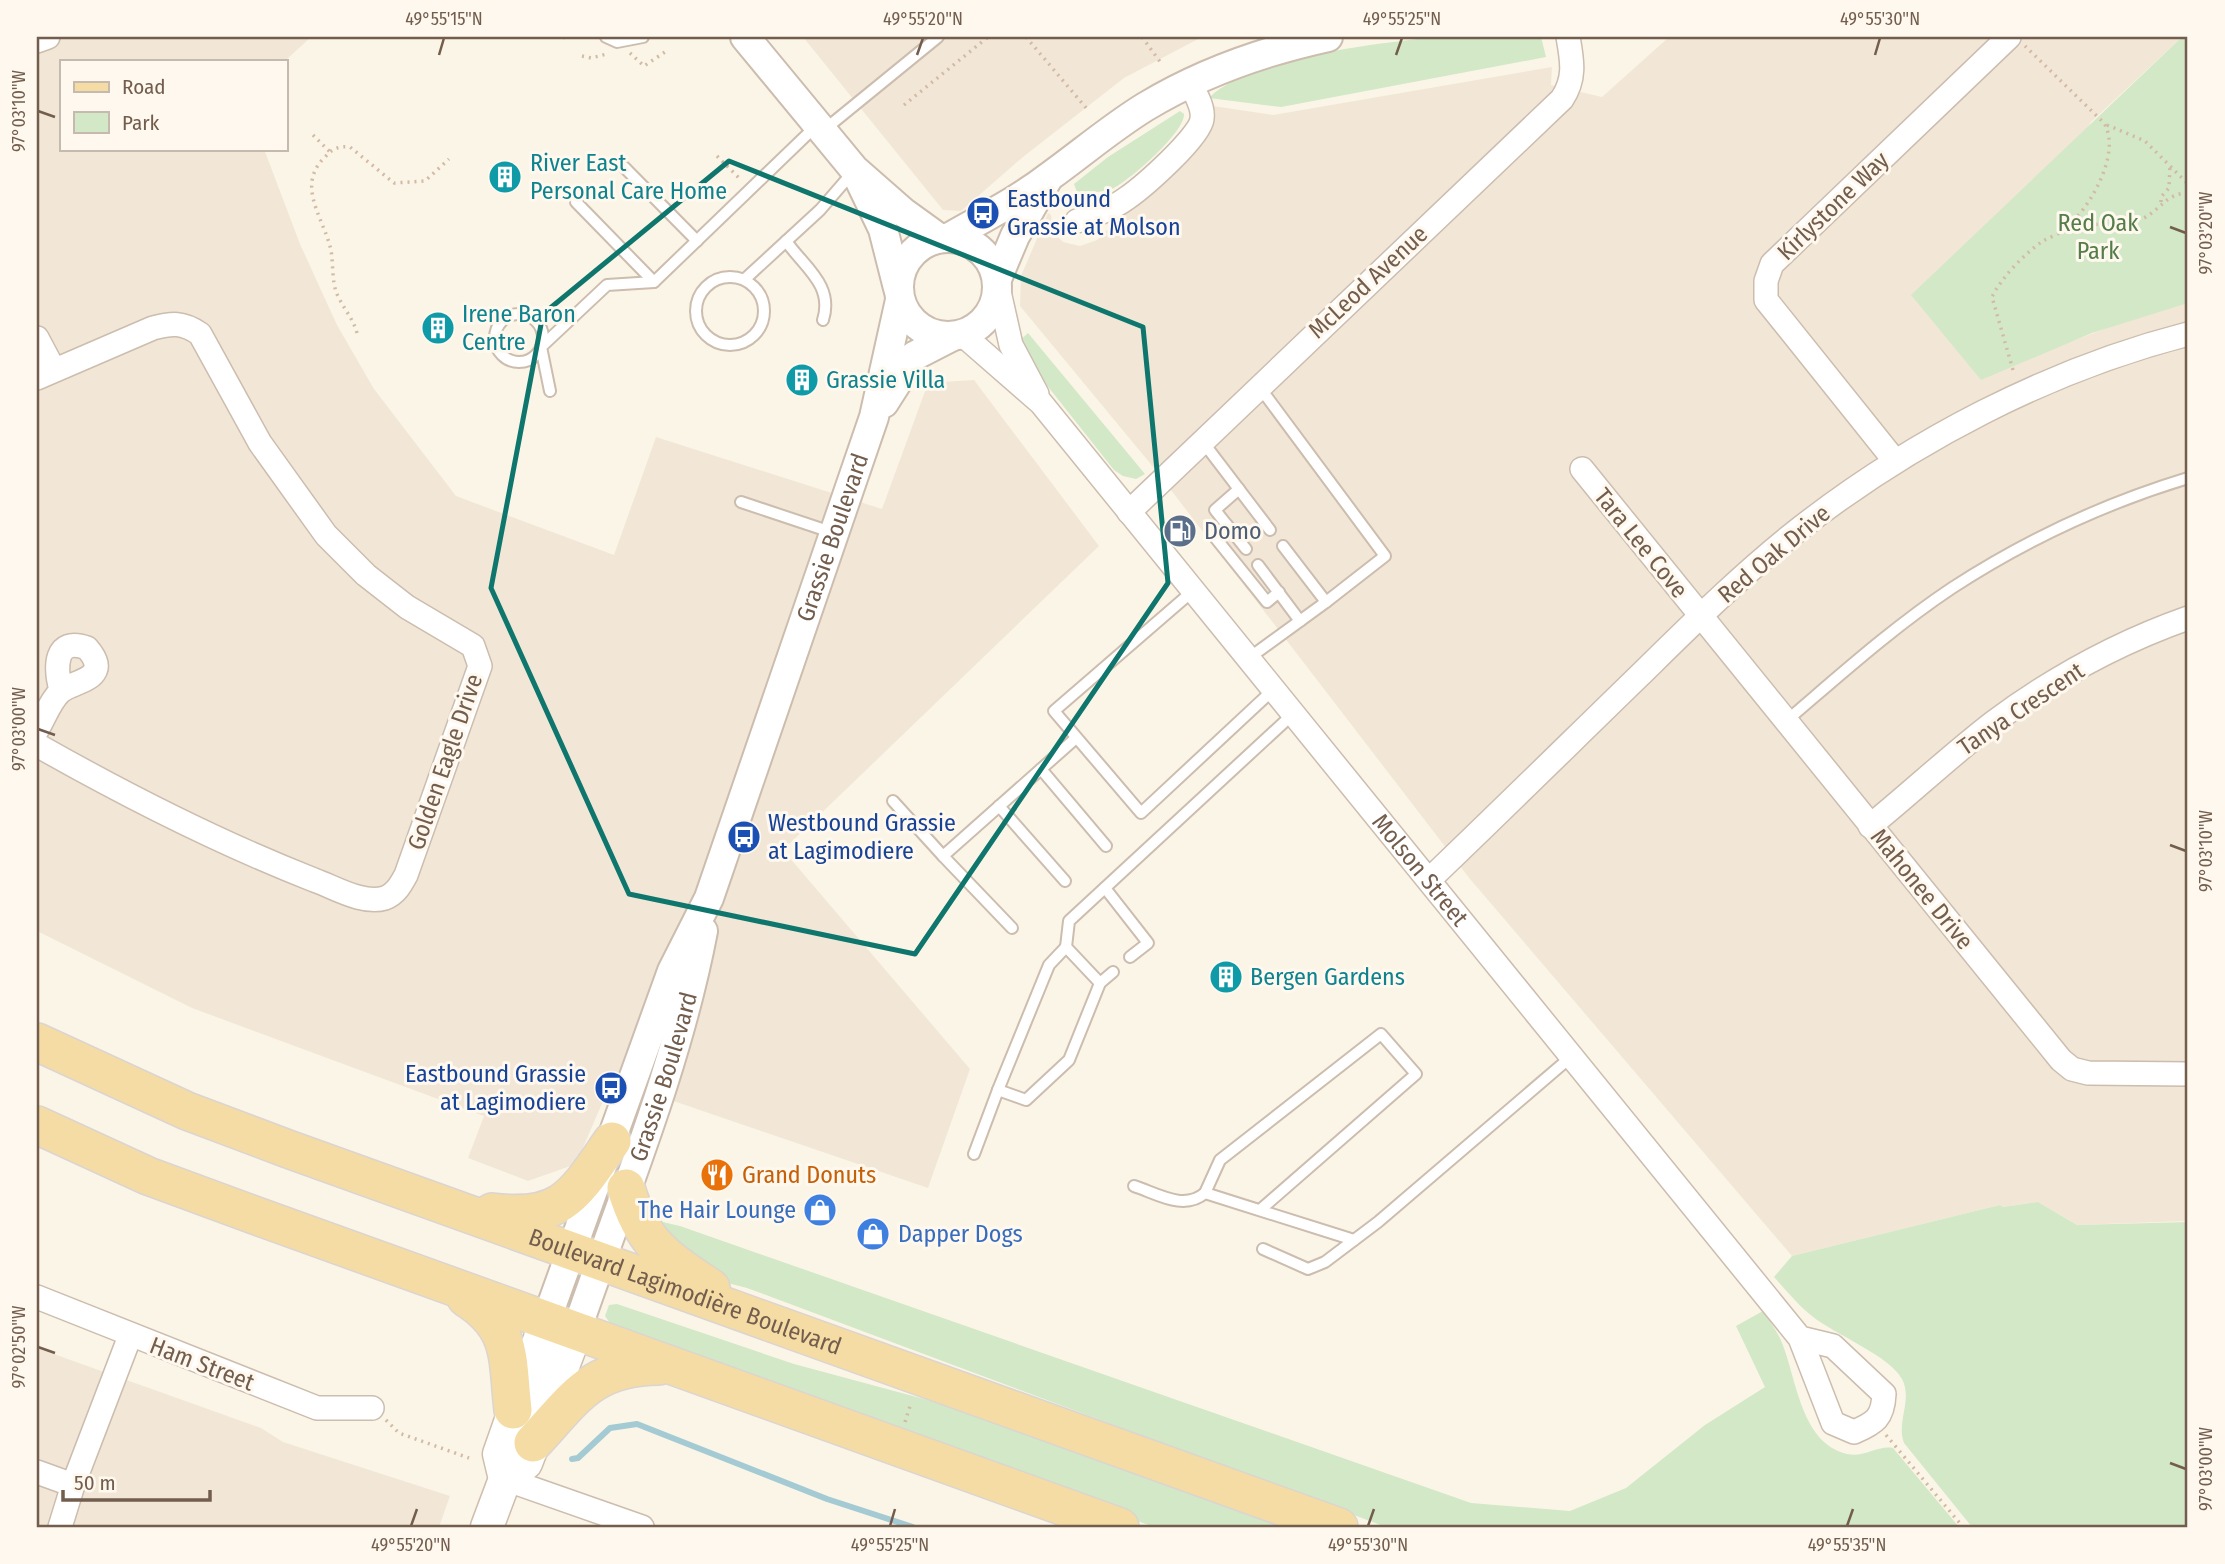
<svg xmlns="http://www.w3.org/2000/svg" width="2225" height="1564" font-family="'Fira Sans Condensed',sans-serif">
  <style>
    .residential { fill: #f2e7d6 }
    .green { fill: #d2e8c7 }
    .lines { fill: none; stroke-linecap: round; stroke-linejoin: round }
    .stream { stroke: #a4cad4; stroke-width: 6 }
    .service-casing { stroke: #ccbdae; stroke-width: 14 }
    .minor-casing { stroke: #ccbdae; stroke-width: 26 }
    .tertiary-casing { stroke: #ccbdae; stroke-width: 32 }
    .secondary-casing { stroke: #cfbeac; stroke-width: 35 }
    .primary-casing { stroke: #dbd5d1; stroke-width: 40 }
    .path { stroke: #d3baa4; stroke-width: 3.5; stroke-dasharray: 2 5; stroke-linecap: butt }
    .service { stroke: #fff; stroke-width: 10 }
    .minor { stroke: #fff; stroke-width: 23 }
    .tertiary { stroke: #fff; stroke-width: 28 }
    .secondary { stroke: #fff; stroke-width: 32 }
    .primary { stroke: #f5dca5; stroke-width: 37 }
    .marked { fill: none; stroke: #0f766e; stroke-width: 5; stroke-linejoin: round }
    .ticks { fill: none; stroke: #735d4d; stroke-width: 2.5 }
    .labels { text-anchor: middle; dominant-baseline: central; stroke-width: 6; stroke-linejoin: round; paint-order: stroke }
    .culture-label { font-size: 24px; fill: #0d838f; stroke: #fef8ee; text-anchor: start }
    .transit-label { font-size: 24px; fill: #164399; stroke: #fef8ee; text-anchor: start }
    .street-label { font-size: 24px; fill: #735d4d; stroke: #fef8ee }
    .park-label { font-size: 24px; fill: #557d49; stroke: #fef8ee }
    .service-label { font-size: 24px; fill: #4e5e75; stroke: #fef8ee; text-anchor: start }
    .food-label { font-size: 24px; fill: #c56008; stroke: #fef8ee; text-anchor: start }
    .shop-label { font-size: 24px; fill: #366cbe; stroke: #fef8ee; text-anchor: end }
    .neatline { fill: none; stroke: #735d4d; stroke-width: 2.5 }
    .ticks-label { font-size: 18px; text-anchor: middle; fill: #735d4d }
  </style>
  <rect width="100%" height="100%" fill="#fbf5e7"/>
  <g class="residential">
    <path d="M37,37h274l-26,24h-224v88h203l36,95 37,81 37,64 82,107 158,59 42,-118 226,72 46,-126 46,-3 125,166 -316,304 187,219 -42,119 -316,-108 -36,84 -48,17 -60,-23 16,-42 -292,-108 -155,-77z"/>
    <path d="M803,37h399l-78,41 -101,79 -62,54 -18,-1z"/>
    <path d="M1669,37h513l-92,86 -52,231 109,-41 41,-10v918l-111,4 -39,-23 -35,5 -3,-2 -208,51 -322,-377 -316,-411 -134,-162 1,-30 27,-63 3,2 2,17 10,10 17,4 17,-6 107,-103 7,-12 2,-19 60,9 279,-48 -1,18 51,12z"/>
    <path d="M37,1348l224,80 22,14 167,54 -11,31h-402z"/>
  </g>
  <g class="green">
    <path d="M1436,37h105l5,20 -265,50 -72,-9c38,-40 170,-55 227,-61z"/>
    <path d="M2182,37h6v266l-96,30 -111,47 -70,-85z"/>
    <path d="M1180,111l4,3c1,18 -53,65 -70,74 -10,5 -25,4 -37,4l-3,-8 34,-27z"/>
    <path d="M1028,333l117,141 -9,5 -13,-3 -9,-6 -99,-125z"/>
    <path d="M2038,1202l39,23 111,-3v305h-216l-68,-84c-8,-21 9,-43 -2,-64 -12,-23 -68,-45 -90,-63 -14,-11 -26,-26 -38,-39l18,-21 208,-51 3,2z"/>
    <path d="M654,1220l26,6 791,277 99,8 56,-23 79,-63 60,-38 -29,-61 27,-15c6,10 15,21 19,32 15,37 19,100 65,111 18,4 30,-9 46,-6l66,79h-573l-639,-239 -31,-8z"/>
    <path d="M617,1304l177,60 182,49 322,114h-144l-538,-195 -11,-16 4,-11z"/>
  </g>
  <g class="lines">
    <path class="stream" d="M572,1459l6,-1 32,-30 27,-4 190,75 86,28"/>
    <defs>
      <g id="service">
        <path d="M606,37l11,5 26,-5"/>
        <path d="M824,130l114,-93"/>
        <path d="M624,167l73,74"/>
        <path d="M576,202l78,80"/>
        <path d="M786,241c18,26 48,44 37,79"/>
        <circle cx="730" cy="311" r="34"/>
        <path d="M745,279l75,-69 33,-38"/>
        <circle cx="519" cy="338" r="24"/>
        <path d="M1258,385l127,171 -59,46"/>
        <path d="M550,391l-9,-44 66,-62 47,-3 163,-157"/>
        <path d="M1203,442l67,88"/>
        <path d="M1239,489l-24,21 31,39"/>
        <path d="M741,502l93,31"/>
        <path d="M1227,525l-13,11 53,66 12,-10"/>
        <path d="M1258,565l42,56"/>
        <path d="M1194,590l-140,121 87,102 133,-124"/>
        <path d="M1249,658l77,-56 -43,-56"/>
        <path d="M1785,722c54,-46 107,-94 167,-134 72,-47 154,-85 236,-110"/>
        <path d="M1041,769l65,77"/>
        <path d="M893,801l50,55"/>
        <path d="M999,806l66,75"/>
        <path d="M1105,888l43,55 -18,14"/>
        <path d="M1012,928l-69,-72 133,-118"/>
        <path d="M1100,983l13,-11"/>
        <path d="M998,1090l51,-125 17,-18"/>
        <path d="M974,1154l24,-64 28,10 43,-40 31,-77 -34,-36 3,-26 225,-208"/>
        <path d="M1134,1186c24,8 50,25 71,7"/>
        <path d="M1260,1210l156,-136 -35,-40 -161,126 -15,33 149,47"/>
        <path d="M1263,1249l45,20 17,-7 53,-40 194,-166"/>
      </g>
      <g id="minor">
        <path d="M37,41l11,-4"/>
        <path d="M1077,221c18,-6 35,-12 50,-23 16,-11 73,-61 75,-79 2,-12 -7,-26 -12,-36"/>
        <path d="M998,287l13,58 26,49"/>
        <path id="s1" d="M963,335l78,68 759,935 33,8 51,48c-1,24 -9,29 -30,38l-21,-9 -33,-85"/>
        <path d="M37,338l17,32"/>
        <path d="M37,378l116,-50c19,-5 30,-6 47,6l60,109 66,92 40,40 41,32 66,39 7,20 -74,209c-5,9 -10,19 -21,23 -22,7 -51,-11 -71,-18 -97,-38 -187,-84 -277,-135"/>
        <path d="M1895,461l-129,-161v-19l6,-17 237,-227"/>
        <path d="M1582,469l479,591 11,9 16,4 100,1"/>
        <path d="M1129,512l433,-413c14,-21 10,-39 6,-62"/>
        <path d="M37,730c7,-11 13,-29 23,-38 11,-11 55,-12 27,-44 -33,-12 -32,20 -26,42"/>
        <path d="M1870,826c42,-34 81,-71 124,-104 58,-43 126,-80 194,-104"/>
        <path d="M1430,879c70,-67 139,-135 209,-203 51,-50 103,-102 159,-146 114,-89 250,-160 390,-196"/>
        <path d="M37,1297l280,111h55"/>
        <path d="M37,1472l36,13"/>
        <path d="M505,1479l137,48"/>
        <path d="M60,1527l13,-42 57,-149"/>
      </g>
      <g id="tertiary">
        <path d="M745,37l109,132 49,43 36,26"/>
        <path d="M857,175l26,54 15,59"/>
        <path d="M950,237c33,-19 69,-37 100,-61 32,-23 61,-48 95,-69 56,-34 119,-56 183,-70"/>
        <circle cx="948" cy="287" r="49"/>
        <path d="M997,279l18,-43 32,-56"/>
        <path d="M884,403l30,-47 37,-19"/>
        <path id="s2" d="M546,1321l126,-350 37,-73 165,-481 26,-117"/>
        <path id="s3" d="M576,1332c45,-132 101,-264 127,-401"/>
      </g>
      <g id="secondary">
        <path d="M505,1479l-6,-25 47,-133"/>
        <path d="M487,1527l18,-48 21,-16 50,-131"/>
      </g>
      <g id="primary">
        <path id="s4" d="M37,1042l150,69 101,38 1051,378"/>
        <path d="M37,1125l111,51 106,39 866,312"/>
        <path d="M626,1188c17,57 38,68 85,100"/>
        <path d="M492,1212c71,9 83,-18 120,-71"/>
        <path d="M466,1298c48,30 41,62 47,112"/>
        <path d="M533,1443c43,-46 58,-76 126,-77"/>
      </g>
    </defs>
    <use href="#service" class="service-casing"/>
    <use href="#minor" class="minor-casing"/>
    <use href="#tertiary" class="tertiary-casing"/>
    <use href="#secondary" class="secondary-casing"/>
    <use href="#primary" class="primary-casing"/>
    <g class="path">
      <path d="M565,37l2,6"/>
      <path d="M1026,37l61,72"/>
      <path d="M1142,37l19,26"/>
      <path d="M630,53l14,13 24,-16"/>
      <path d="M582,56l9,2 16,-4"/>
      <path d="M904,105l84,-68"/>
      <path d="M2107,125l38,16 43,43"/>
      <path d="M313,135l17,17"/>
      <path d="M717,156l23,23"/>
      <path d="M2161,202v-5l8,-9 1,-22"/>
      <path d="M2068,228c12,-2 72,-8 76,-10 17,-9 23,-25 44,-25"/>
      <path d="M357,333c-4,-15 -14,-25 -20,-39 -6,-14 -3,-33 -7,-48 -9,-32 -34,-62 -4,-90 7,-8 14,-10 24,-9l44,36 31,-2 24,-22"/>
      <path d="M2013,370l-21,-73c9,-19 33,-44 51,-56 7,-4 17,-7 23,-13 24,-20 56,-75 38,-105l-79,-77"/>
      <path d="M386,1420l13,13 70,25"/>
      <path d="M905,1422l6,-19"/>
      <path d="M1886,1435l77,92"/>
    </g>
    <use href="#service" class="service"/>
    <use href="#minor" class="minor"/>
    <use href="#tertiary" class="tertiary"/>
    <use href="#secondary" class="secondary"/>
    <use href="#primary" class="primary"/>
  </g>
  <path class="marked" d="M729,161l414,166 25,256 -253,371 -286,-60 -138,-306 52,-274z"/>
  <path class="ticks" d="M439,55l5,-17M917,55l6,-17M1396,55l6,-17M1875,55l5,-17M38,111l17,6M2170,227l16,6M38,729l17,6M2170,845l16,6M38,1347l17,6M2170,1463l16,6M411,1526l6,-17M890,1526l5,-17M1368,1526l6,-17M1847,1526l6,-17"/>
  <defs>
    <symbol id="building-disc" viewBox="-11 -11 22 22"><circle r="9.5" fill="#0f9aa8" stroke="#fef8ee"/><path d="M-4-6H4V6H1V3H-1V6H-4ZM-2.5-4.3h1.7v1.8h-1.7ZM.8-4.3h1.7v1.8H.8ZM-2.5-1h1.7V.8h-1.7ZM.8-1h1.7V.8H.8Z" fill="#fff"/></symbol>
    <symbol id="bus-disc" viewBox="-11 -11 22 22"><circle r="9.5" fill="#1a4fb4" stroke="#fef8ee"/><path d="M-5-6H5V4H4V6H2V4H-2V6H-4V4H-5ZM-3.5-4V0h7V-4ZM-3.5 1.2v1.5H-2V1.2ZM2 1.2v1.5H3.5V1.2Z" fill="#fff"/></symbol>
    <symbol id="fuel-disc" viewBox="-11 -11 22 22"><circle r="9.5" fill="#5c6f8a" stroke="#fef8ee"/><path d="M-5.5-6h7V0h2V4h1.3V-2.5L3-4.5l.8-.8L6-3V5H2.5V1h-1V6h-7ZM-4.2-4.7v3.2H.2V-4.7Z" fill="#fff"/></symbol>
    <symbol id="restaurant-disc" viewBox="-11 -11 22 22"><circle r="9.5" fill="#e8710a" stroke="#fef8ee"/><path d="M-5-6h1v4h1v-4h1v4h1v-4h1v5L-1.5 .5V6h-2V.5L-5-1ZM5-6V6H3V1.5H1.5Q1.5-4 5-6Z" fill="#fff"/></symbol>
    <symbol id="shop-disc" viewBox="-11 -11 22 22"><circle r="9.5" fill="#3f7fe0" stroke="#fef8ee"/><path d="M-5-2.5h2.3a2.7 3.5 0 0 1 5.4 0H5L5.5 6h-11ZM-1.5-2.5h3a1.5 2.3 0 0 0-3 0Z" fill="#fff"/></symbol>
  </defs>
  <g fill-rule="evenodd">
    <use href="#building-disc" x="486" y="158" width="38" height="38"/>
    <use href="#bus-disc" x="964" y="194" width="38" height="38"/>
    <use href="#building-disc" x="419" y="309" width="38" height="38"/>
    <use href="#building-disc" x="783" y="361" width="38" height="38"/>
    <use href="#fuel-disc" x="1161" y="512" width="38" height="38"/>
    <use href="#bus-disc" x="725" y="818" width="38" height="38"/>
    <use href="#building-disc" x="1207" y="958" width="38" height="38"/>
    <use href="#bus-disc" x="592" y="1069" width="38" height="38"/>
    <use href="#restaurant-disc" x="698" y="1156" width="38" height="38"/>
    <use href="#shop-disc" x="801" y="1191" width="38" height="38"/>
    <use href="#shop-disc" x="854" y="1215" width="38" height="38"/>
  </g>
  <g class="labels">
    <g class="culture-label">
      <text x="530" y="163">River East<tspan x="530" dy="28">Personal Care Home</tspan></text>
      <text x="462" y="314">Irene Baron<tspan x="462" dy="28">Centre</tspan></text>
      <text x="826" y="380">Grassie Villa</text>
      <text x="1250" y="977">Bergen Gardens</text>
    </g>
    <g class="transit-label">
      <text x="1007" y="199">Eastbound<tspan x="1007" dy="28">Grassie at Molson</tspan></text>
      <text x="768" y="823">Westbound Grassie<tspan x="768" dy="28">at Lagimodiere</tspan></text>
      <text x="586" y="1074" text-anchor="end">Eastbound Grassie<tspan x="586" dy="28">at Lagimodiere</tspan></text>
    </g>
    <g class="street-label">
      <text transform="translate(1833 206) rotate(-44)">Kirlystone Way</text>
      <text transform="translate(1368 282) rotate(-43)">McLeod Avenue</text>
      <text stroke="none"><textPath href="#s2" startOffset="835">Grassie Boulevard</textPath></text>
      <text transform="translate(1641 543) rotate(51)">Tara Lee Cove</text>
      <text transform="translate(1774 554) rotate(-40)">Red Oak Drive</text>
      <text transform="translate(2021 709) rotate(-34)">Tanya Crescent</text>
      <text transform="translate(445 762) rotate(-71)">Golden Eagle Drive</text>
      <text stroke="none"><textPath href="#s1" startOffset="705">Molson Street</textPath></text>
      <text transform="translate(1922 889) rotate(51)">Mahonee Drive</text>
      <text stroke="none"><textPath href="#s3" startOffset="270">Grassie Boulevard</textPath></text>
      <text stroke="none"><textPath href="#s4" startOffset="695">Boulevard Lagimodière Boulevard</textPath></text>
      <text transform="translate(202 1364) rotate(21)">Ham Street</text>
    </g>
    <g class="park-label">
      <text x="2098" y="223">Red Oak<tspan x="2098" dy="28">Park</tspan></text>
    </g>
    <g class="service-label">
      <text x="1204" y="531">Domo</text>
    </g>
    <g class="food-label">
      <text x="742" y="1175">Grand Donuts</text>
    </g>
    <g class="shop-label">
      <text x="796" y="1210">The Hair Lounge</text>
      <text x="898" y="1234" text-anchor="start">Dapper Dogs</text>
    </g>
  </g>
  <rect width="2225" height="1564" fill="none" stroke="#fef8ee" stroke-width="77"/>
  <rect x="60" y="60" width="228" height="91" fill="#fef8ee" stroke="#c6baae" stroke-width="2"/>
  <rect x="74" y="82" width="35" height="10" fill="#f5dca5" stroke="#c6baae" stroke-width="2"/>
  <text x="122" y="94" font-size="21" fill="#735d4d">Road</text>
  <rect x="74" y="112" width="35" height="21" fill="#d2e8c7" stroke="#c6baae" stroke-width="2"/>
  <text x="122" y="130" font-size="21" fill="#735d4d">Park</text>
  <path d="M63 1490v10h147v-10" fill="none" stroke="#735d4d" stroke-width="3.5"/>
  <text x="74" y="1490" font-size="21" fill="#735d4d" stroke="#fef8ee" stroke-width="5" paint-order="stroke">50 m</text>
  <rect x="38" y="38" width="2148" height="1488" class="neatline"/>
  <g class="ticks-label">
    <text x="444" y="25">49°55'15"N</text>
    <text x="923" y="25">49°55'20"N</text>
    <text x="1402" y="25">49°55'25"N</text>
    <text x="1880" y="25">49°55'30"N</text>
    <text transform="translate(19 111) rotate(-90)" y="6">97°03'10"W</text>
    <text transform="translate(2206 233) rotate(-90)" y="6">97°03'20"W</text>
    <text transform="translate(19 729) rotate(-90)" y="6">97°03'00"W</text>
    <text transform="translate(2206 851) rotate(-90)" y="6">97°03'10"W</text>
    <text transform="translate(19 1347) rotate(-90)" y="6">97°02'50"W</text>
    <text transform="translate(2206 1469) rotate(-90)" y="6">97°03'00"W</text>
    <text x="411" y="1551">49°55'20"N</text>
    <text x="890" y="1551">49°55'25"N</text>
    <text x="1368" y="1551">49°55'30"N</text>
    <text x="1847" y="1551">49°55'35"N</text>
  </g>
</svg>
